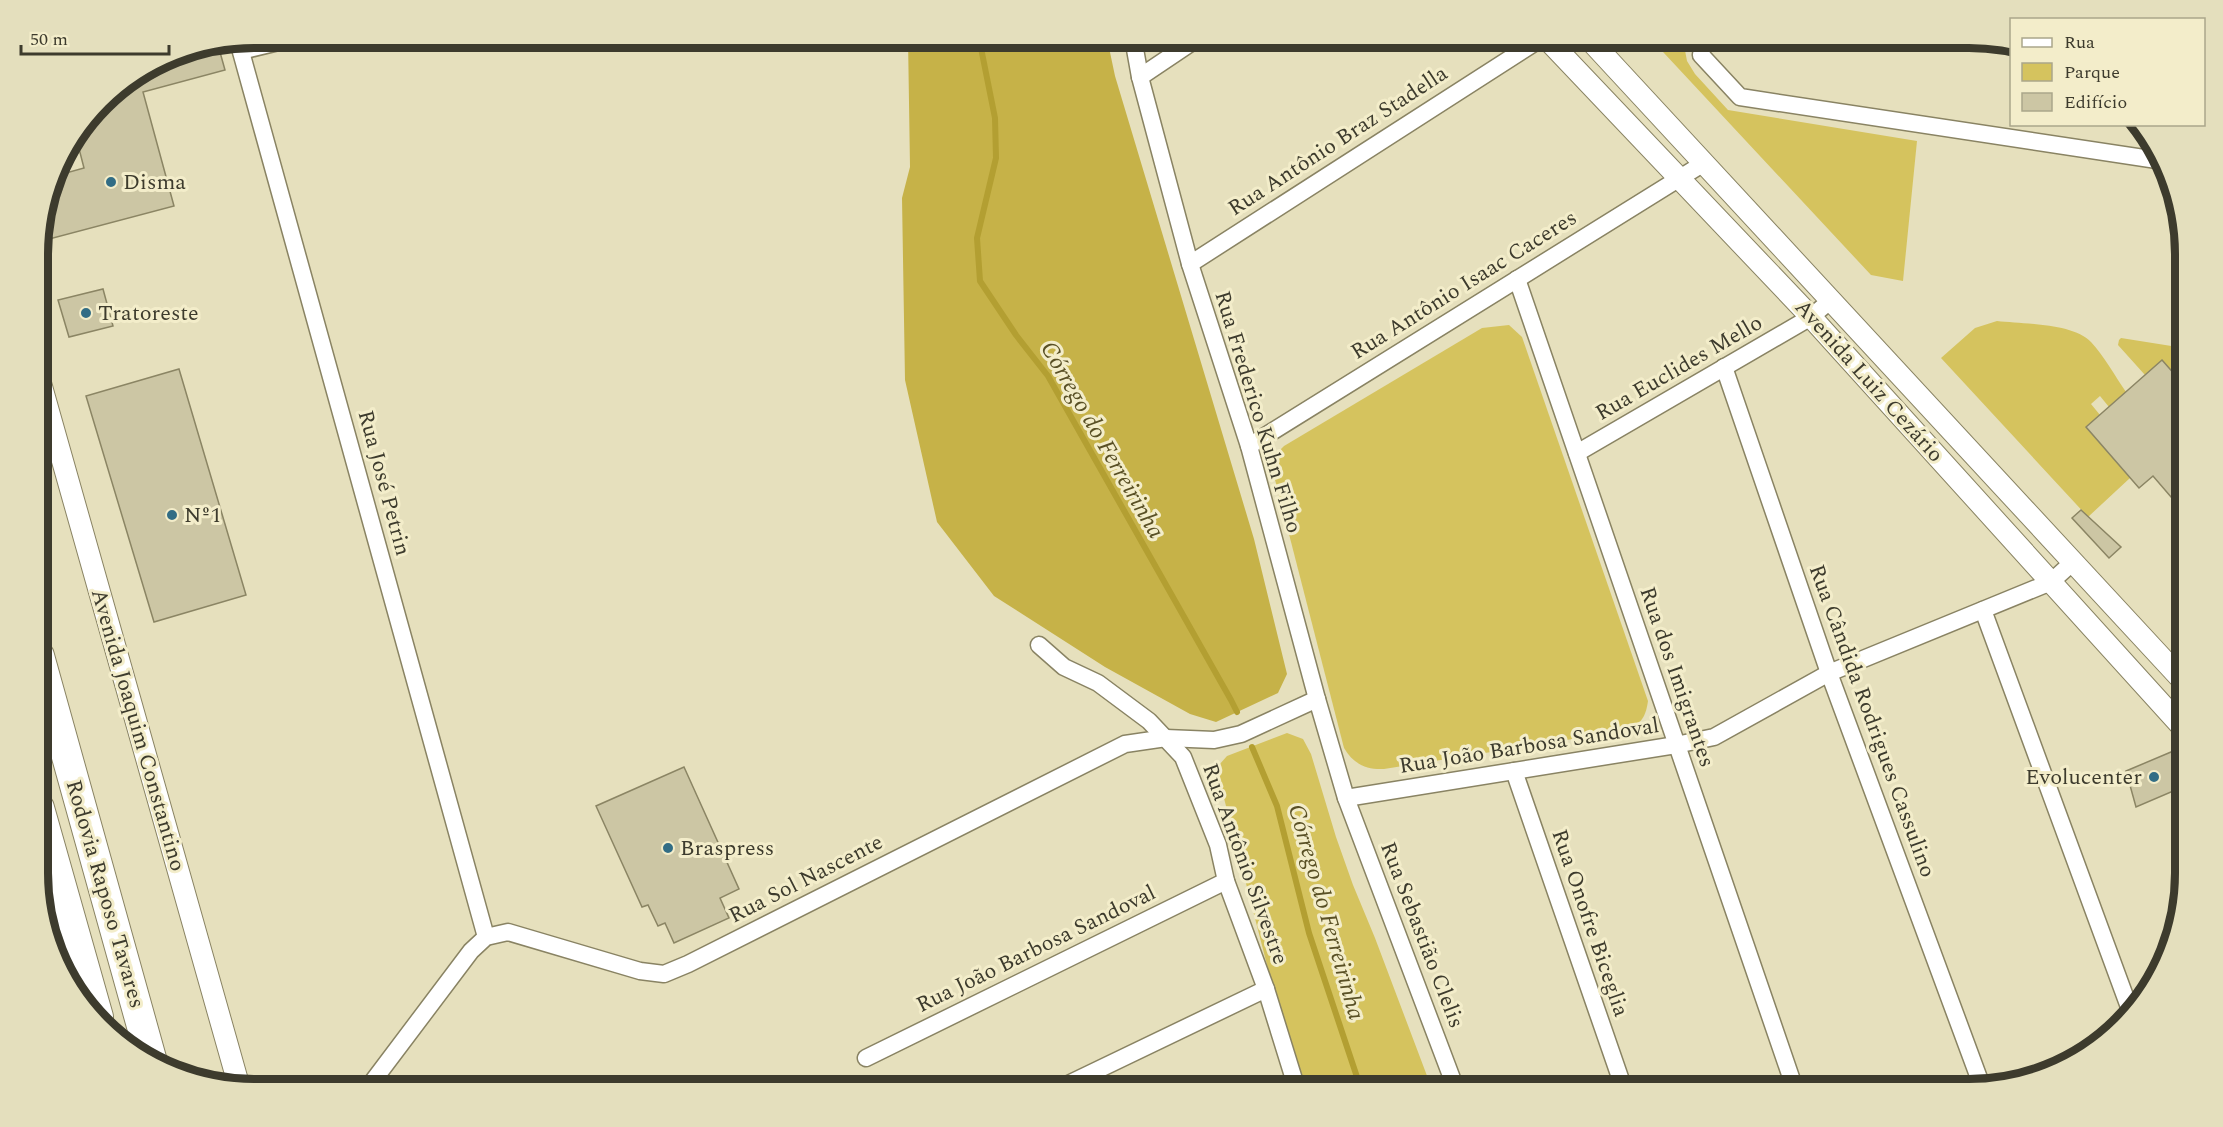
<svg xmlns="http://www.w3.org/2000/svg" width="2223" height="1127" font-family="Spectral,serif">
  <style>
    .green { fill: #d5c35e }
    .forest { fill: #c6b248 }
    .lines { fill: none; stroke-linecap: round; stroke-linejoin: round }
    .stream { stroke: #b39f32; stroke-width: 6 }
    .building { fill: #ccc6a4; stroke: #8b8564; stroke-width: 1.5 }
    .minor-casing { stroke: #898363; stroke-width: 19 }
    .tertiary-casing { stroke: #898363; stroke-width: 23 }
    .motorway-casing { stroke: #898363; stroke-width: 32 }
    .minor { stroke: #fff; stroke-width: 16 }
    .tertiary { stroke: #fff; stroke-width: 21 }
    .motorway { stroke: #fff; stroke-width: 30 }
    .poi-dot { fill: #326d85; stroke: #f3edca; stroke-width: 2 }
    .labels { text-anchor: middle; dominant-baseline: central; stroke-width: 6; stroke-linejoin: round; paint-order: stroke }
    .street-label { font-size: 22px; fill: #3d3b2d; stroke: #f3edca }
    .poi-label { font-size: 22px; fill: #3d3b2d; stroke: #f3edca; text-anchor: start }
    .water-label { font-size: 24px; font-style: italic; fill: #595025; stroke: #f3edca }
    .rim { fill: none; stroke: #3d3b2d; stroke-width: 8 }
  </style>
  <rect width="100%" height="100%" fill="#e6e0bd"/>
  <g class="green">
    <path d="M1650,38h36l-2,7 3,16 8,13 33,36 189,31 -14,140 -32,-6z"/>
    <path d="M1997,321c26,3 76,2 94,21 13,14 24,34 35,50l-17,15 -9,-11 -9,8 9,11 -14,12 44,51 -42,39 -147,-159 34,-30z"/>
    <path d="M1509,325l13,12 126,364c-3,19 -7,22 -25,30l-239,38c-17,1 -31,-5 -40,-21l-72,-280 5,-15 7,-7 198,-118z"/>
    <path d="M2121,338l63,10v37l-21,-24 -18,14 -27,-30 1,-5z"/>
    <path d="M1287,733l16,6 8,15 25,83 17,48 22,53 57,151h-133l-81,-314 1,-10 8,-9z"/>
  </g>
  <path class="forest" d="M908,38h199l8,38 139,463 33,135 -9,19 -62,29 -26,-8 -85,-47 -111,-71 -57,-74 -32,-142 -3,-182 8,-31z"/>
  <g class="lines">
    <g class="stream">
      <path d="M979,38l16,80 1,40 -19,80 3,43 36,54 32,41 183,324 6,12"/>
      <path d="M1252,747l25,59 32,127 52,156"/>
    </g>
  </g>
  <g class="building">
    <path d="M218,45l7,25 -82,22 31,114 -136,36 17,-66 29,-8 -8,-31 35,-45 61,-38z"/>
    <path d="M103,289l10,37 -44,11 -11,-37z"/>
    <path d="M2162,360l22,25v127l-31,-36 -14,12 -53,-61z"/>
    <path d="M179,369l67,226 -92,27 -68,-226z"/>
    <path d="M2081,510l40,37 -12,11 -37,-40z"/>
    <path d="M2171,752l9,13 -5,4 10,14v3l-49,21 -10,-36z"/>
    <path d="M684,767l55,122 -19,9 9,20 -55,25 -9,-20 -7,3 -10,-21 -6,2 -46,-101z"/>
  </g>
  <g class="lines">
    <defs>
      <g id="minor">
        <path d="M1133,38l7,39 50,187 59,182 68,253 29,99 110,291"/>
        <path d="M1704,38l-3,17 39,42 417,63"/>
        <path d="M238,41l248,896"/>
        <path d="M241,51l54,-13"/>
        <path d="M1140,77l58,-39"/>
        <path d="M1190,264l352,-226"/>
        <path d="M1517,279l278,810"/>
        <path d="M1724,367l105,306 154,416"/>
        <path d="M1249,446l455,-283"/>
        <path d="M1577,453l234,-136 20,-17"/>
        <path d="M1983,610l146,397"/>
        <path d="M1039,645l25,22 34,16 51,38 34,36 35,88 8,36 40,108 31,100"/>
        <path d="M1514,771l110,318"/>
        <path d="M1346,798l330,-53 38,-8 115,-64 222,-91 22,-20"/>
        <path d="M866,1058l360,-177"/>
        <path d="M367,1089l104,-138 15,-14 22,-5 132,39 24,3 24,-10 437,-220 41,-6 48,2 27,-6 76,-35"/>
        <path d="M1058,1089l208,-100"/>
      </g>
      <g id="tertiary">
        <path d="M1546,38l265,279 374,413"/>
        <path d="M1588,38l597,645"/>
        <path d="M38,374l201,712"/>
      </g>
      <g id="motorway">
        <path d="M39,656l113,406"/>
        <path d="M39,808l59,209"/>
      </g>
    </defs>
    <use href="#minor" class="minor-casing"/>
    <use href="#tertiary" class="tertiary-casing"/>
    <use href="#motorway" class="motorway-casing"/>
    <use href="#minor" class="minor"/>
    <use href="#tertiary" class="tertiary"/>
    <use href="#motorway" class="motorway"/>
  </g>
  <g class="poi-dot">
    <circle cx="111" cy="182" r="6"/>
    <circle cx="86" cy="313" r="6"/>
    <circle cx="172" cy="515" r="6"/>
    <circle cx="2154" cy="777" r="6"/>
    <circle cx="668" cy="848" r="6"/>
  </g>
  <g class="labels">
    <g class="street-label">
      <text transform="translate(1338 141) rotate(-33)">Rua Antônio Braz Stadella</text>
      <text transform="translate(1464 285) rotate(-32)">Rua Antônio Isaac Caceres</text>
      <text transform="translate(1679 368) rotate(-30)">Rua Euclides Mello</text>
      <text transform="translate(1869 381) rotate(48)">Avenida Luiz Cezário</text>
      <text transform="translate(1258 412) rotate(73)">Rua Frederico Kuhn Filho</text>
      <text transform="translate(384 483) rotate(75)">Rua José Petrin</text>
      <text transform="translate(1677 677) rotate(71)">Rua dos Imigrantes</text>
      <text transform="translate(1872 721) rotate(70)">Rua Cândida Rodrigues Cassulino</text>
      <text transform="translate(138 730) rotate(74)">Avenida Joaquim Constantino</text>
      <text transform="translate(1529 746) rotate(-9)">Rua João Barbosa Sandoval</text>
      <text transform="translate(1245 864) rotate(70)">Rua Antônio Silvestre</text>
      <text transform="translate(806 879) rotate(-27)">Rua Sol Nascente</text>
      <text transform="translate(105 894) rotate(74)">Rodovia Raposo Tavares</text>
      <text transform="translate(1590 923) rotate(71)">Rua Onofre Biceglia</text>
      <text transform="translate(1422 935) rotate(69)">Rua Sebastião Clelis</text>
      <text transform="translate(1036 949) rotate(-26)">Rua João Barbosa Sandoval</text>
    </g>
    <g class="poi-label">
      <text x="123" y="182">Disma</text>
      <text x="98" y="313">Tratoreste</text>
      <text x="184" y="515">Nº1</text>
      <text x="2142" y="777" text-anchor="end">Evolucenter</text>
      <text x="680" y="848">Braspress</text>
    </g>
    <g class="water-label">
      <text transform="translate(1102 440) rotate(60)">Córrego do Ferreirinha</text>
      <text transform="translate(1326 912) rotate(74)">Córrego do Ferreirinha</text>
    </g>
  </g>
  <path d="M0 0H2223V1127H0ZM254 48H1969A206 206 0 0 1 2175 254V873A206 206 0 0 1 1969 1079H254A206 206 0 0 1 48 873V254A206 206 0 0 1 254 48Z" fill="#e4dfbd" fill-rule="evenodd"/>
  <path class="rim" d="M254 48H1969A206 206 0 0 1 2175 254V873A206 206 0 0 1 1969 1079H254A206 206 0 0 1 48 873V254A206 206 0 0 1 254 48Z"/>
  <rect x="2010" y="18" width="195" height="108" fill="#f3edca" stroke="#aaa68b" stroke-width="1.5"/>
  <rect x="2022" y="38" width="30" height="9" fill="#ffffff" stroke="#aaa68b" stroke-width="1.5"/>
  <text x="2064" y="48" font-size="18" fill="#3d3b2d">Rua</text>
  <rect x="2022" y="63" width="30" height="18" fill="#d5c35e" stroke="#aaa68b" stroke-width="1.5"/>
  <text x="2064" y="78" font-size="18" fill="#3d3b2d">Parque</text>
  <rect x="2022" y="93" width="30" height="18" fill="#ccc6a4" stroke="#aaa68b" stroke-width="1.5"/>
  <text x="2064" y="108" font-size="18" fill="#3d3b2d">Edifício</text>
  <path d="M21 45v9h148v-9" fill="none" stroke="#3d3b2d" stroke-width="3"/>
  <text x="30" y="45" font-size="18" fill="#3d3b2d" stroke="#f3edca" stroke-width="4.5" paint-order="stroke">50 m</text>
</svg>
